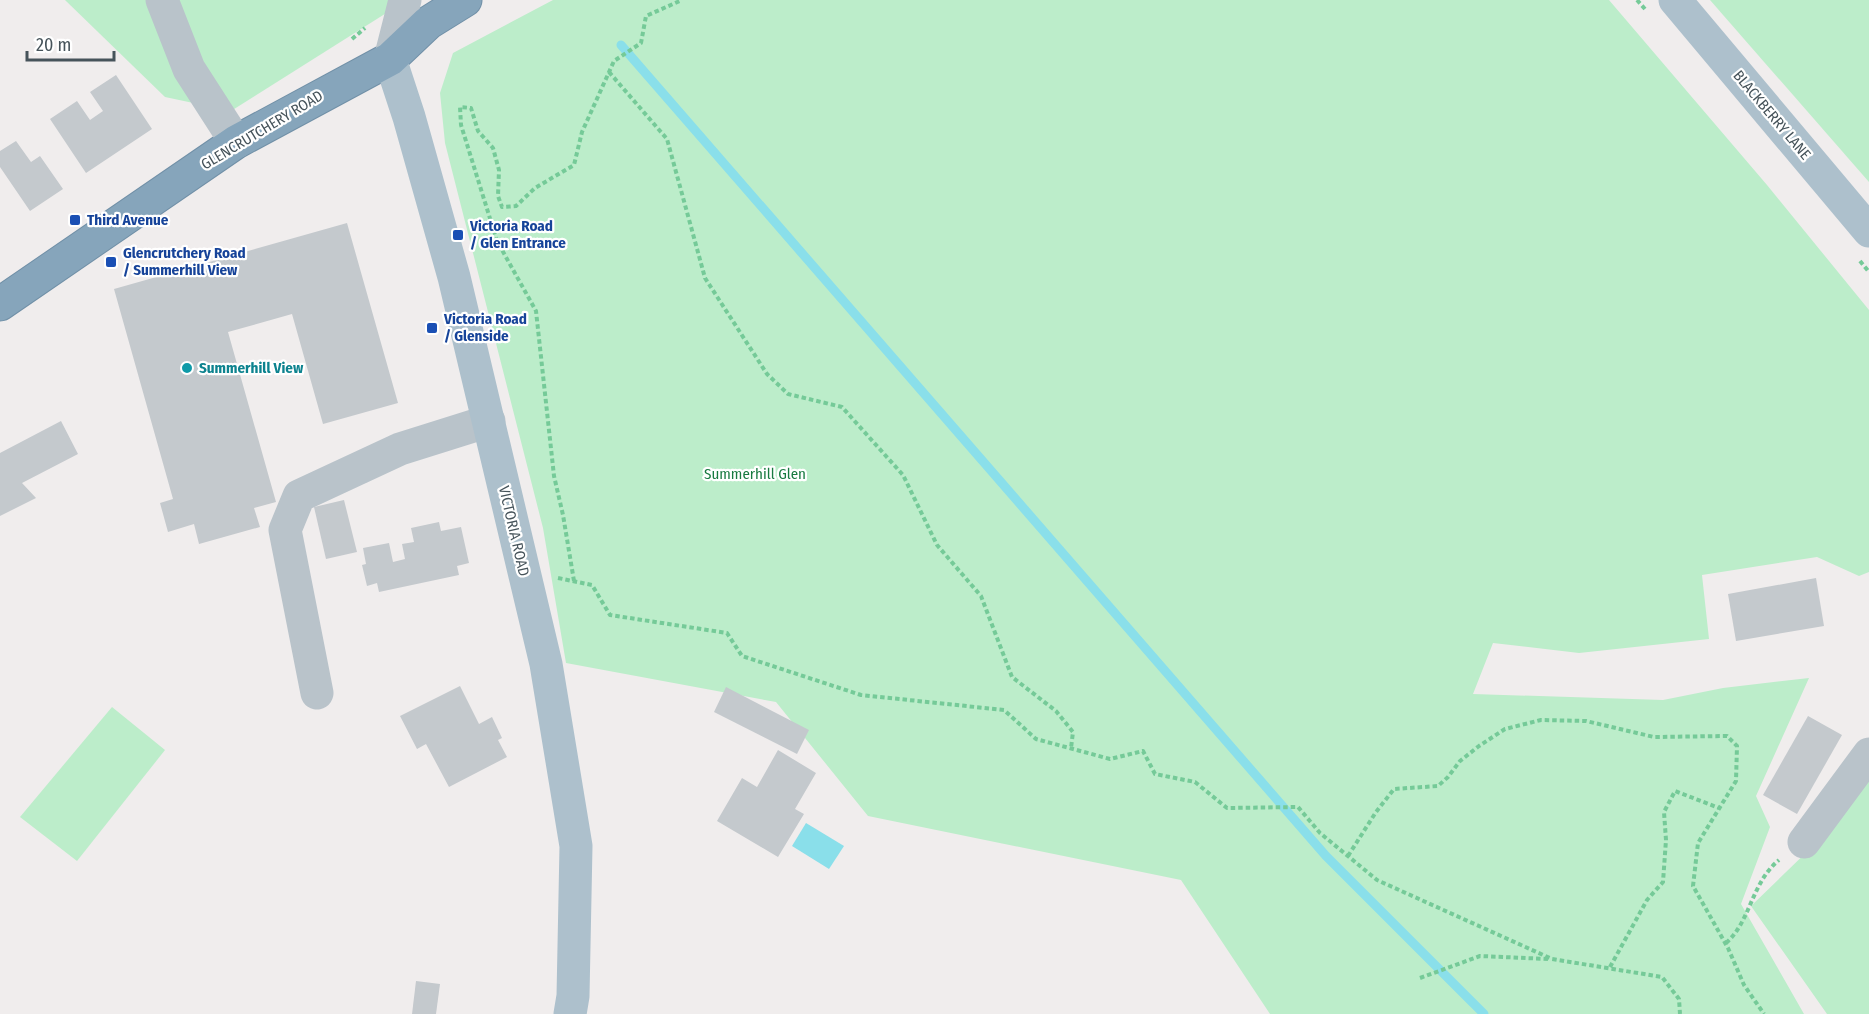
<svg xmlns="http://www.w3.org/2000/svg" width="1869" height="1014" font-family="'Fira Sans Condensed',sans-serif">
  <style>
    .green { fill: #bcedca }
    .water { fill: #8adfea }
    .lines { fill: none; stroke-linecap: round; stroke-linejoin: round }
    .stream { stroke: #8adfea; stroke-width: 9 }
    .building { fill: #c4c9cd }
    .highway-casing { stroke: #7190a7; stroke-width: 35 }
    .path { stroke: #75ca98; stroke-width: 4; stroke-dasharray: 4.5 3; stroke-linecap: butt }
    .minor { stroke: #b9c3ca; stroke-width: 33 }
    .major { stroke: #adc0cc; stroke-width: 33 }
    .highway { stroke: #86a5bb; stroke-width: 33 }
    .transit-dot { fill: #1a4fb4; stroke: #fff; stroke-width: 2 }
    .culture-dot { fill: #0f9aa8; stroke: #fff; stroke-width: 2 }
    .labels { text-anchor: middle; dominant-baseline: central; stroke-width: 4.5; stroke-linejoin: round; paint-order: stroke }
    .street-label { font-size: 15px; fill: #46535a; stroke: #fff }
    .transit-label { font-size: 15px; font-weight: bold; fill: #164399; stroke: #fff; text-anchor: start }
    .culture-label { font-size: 15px; font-weight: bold; fill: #0d838f; stroke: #fff; text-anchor: start }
    .park-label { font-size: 15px; fill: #187a40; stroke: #fff }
  </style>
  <rect width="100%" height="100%" fill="#f0eded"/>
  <g class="green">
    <path d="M65,0h342l-176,111 -66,-14z"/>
    <path d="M553,0h1056l158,185 102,125v262l-10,4 -42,-19 -115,18 7,64 -130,14 -86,-10 -20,51 190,6 60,-12 86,-10 -53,118 14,31 -29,77 63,110h-534l-89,-134 -313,-64 -92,-114 -210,-39 -23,-135 -98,-385 -5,-50 13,-40z"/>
    <path d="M1710,0h159v182l-14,-16z"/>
    <path d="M112,707l53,43 -88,111 -57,-44z"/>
    <path d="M1869,780v234h-42l-76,-108 64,-62z"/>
  </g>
  <path class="water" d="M806,823l38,23 -15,23 -37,-23z"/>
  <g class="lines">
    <path class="stream" d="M621,45l705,811 158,158"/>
  </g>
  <g class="building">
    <path d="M116,75l36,54 -66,44 -36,-54 27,-18 13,19 13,-9 -13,-19z"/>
    <path d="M16,141l15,21 9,-6 23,33 -33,22 -30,-44v-16z"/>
    <path d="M347,223l51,180 -75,21 -31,-110 -64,18 48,170 -22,6 6,19 -61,17 -5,-20 -26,8 -8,-29 13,-4 -59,-210z"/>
    <path d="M61,421l17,33 -56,29 14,15 -36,18v-63z"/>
    <path d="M344,500l13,52 -31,7 -12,-52z"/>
    <path d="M439,522l2,9 20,-4 8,36 -12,3 2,9 -80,17 -2,-9 -10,3 -5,-21 4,-1 -3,-16 26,-5 4,19 12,-3 -3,-15 12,-2 -3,-14z"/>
    <path d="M1816,578l8,48 -88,15 -8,-47z"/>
    <path d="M460,686l19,38 13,-7 10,21 -4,2 9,17 -58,30 -23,-43 -9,5 -17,-33z"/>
    <path d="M726,687l83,43 -12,24 -83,-42z"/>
    <path d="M1808,716l34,19 -45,79 -34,-19z"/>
    <path d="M778,750l38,23 -21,36 9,5 -26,43 -61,-36 25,-43 15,9z"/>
    <path d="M416,981l24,3 -4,30h-24z"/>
  </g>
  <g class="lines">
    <defs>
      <path id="highway" d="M0,304l236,-162 154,-83 38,-36 37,-23"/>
    </defs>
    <use href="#highway" class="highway-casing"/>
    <g class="path">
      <path d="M1637,0l8,9"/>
      <path d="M352,39l13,-11"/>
      <path d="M609,72l58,67 38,139 62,96 21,20 54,13 61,68 34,70 44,51 31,81 44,34 17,21 -2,16"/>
      <path d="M1860,261l9,11"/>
      <path d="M558,578l34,7 18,30 117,18 15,23 119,39 143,15 32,29 74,20 33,-8 12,23 40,8 32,26 71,-1 22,26 57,47 175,79 110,18 17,22 1,15"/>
      <path d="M574,581l-11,-66 -9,-39 -18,-165 -39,-70 -36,-116 -1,-18 11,1 7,23 15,17 6,22 -1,26 4,11 14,-1 19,-18 39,-23 8,-33 32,-71 27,-18 5,-27 36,-16"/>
      <path d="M1348,856l28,-44 18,-23 44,-3 10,-9 12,-16 19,-15 26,-17 36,-9 45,1 68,16 73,-1 10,10 -1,35 -38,62 -5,43 35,62 16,37 20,29"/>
      <path d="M1726,943c25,-22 25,-60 53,-83"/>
      <path d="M1610,967l37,-67 16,-18 3,-42 -2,-28 11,-21 44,17"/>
      <path d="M1420,978l60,-22 68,3"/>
    </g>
    <g class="minor">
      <path d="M162,0l27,69 47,73"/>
      <path d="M390,59l15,-59"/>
      <path d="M317,693l-32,-163 14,-34 101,-47 89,-28"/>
      <path d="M1804,842l65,-88"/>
    </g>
    <g class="major">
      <path d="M1675,0l194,231"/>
      <path d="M390,59l19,58 45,160 92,387 30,182 -3,150 -3,18"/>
    </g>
    <use href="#highway" class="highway"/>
  </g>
  <g class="transit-dot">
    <rect x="69" y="214" width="12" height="12" rx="3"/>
    <rect x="452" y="229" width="12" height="12" rx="3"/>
    <rect x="105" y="256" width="12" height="12" rx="3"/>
    <rect x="426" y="322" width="12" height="12" rx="3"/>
  </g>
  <circle class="culture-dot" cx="187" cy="368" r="6"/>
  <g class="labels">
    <g class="street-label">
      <text transform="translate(1772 115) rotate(50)">BLACKBERRY LANE</text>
      <text transform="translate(262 130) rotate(-31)">GLENCRUTCHERY ROAD</text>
      <text transform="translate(514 531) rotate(77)">VICTORIA ROAD</text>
    </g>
    <g class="transit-label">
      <text x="87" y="220">Third Avenue</text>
      <text x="470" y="226">Victoria Road<tspan x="470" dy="17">/ Glen Entrance</tspan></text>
      <text x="123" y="253">Glencrutchery Road<tspan x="123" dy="17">/ Summerhill View</tspan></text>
      <text x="444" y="319">Victoria Road<tspan x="444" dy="17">/ Glenside</tspan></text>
    </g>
    <g class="culture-label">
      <text x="199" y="368">Summerhill View</text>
    </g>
    <g class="park-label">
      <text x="755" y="474">Summerhill Glen</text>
    </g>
  </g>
  <path d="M27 51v9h87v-9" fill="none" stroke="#46535a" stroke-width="3"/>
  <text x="36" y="51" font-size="18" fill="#46535a" stroke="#ffffff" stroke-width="4.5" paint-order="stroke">20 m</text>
</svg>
